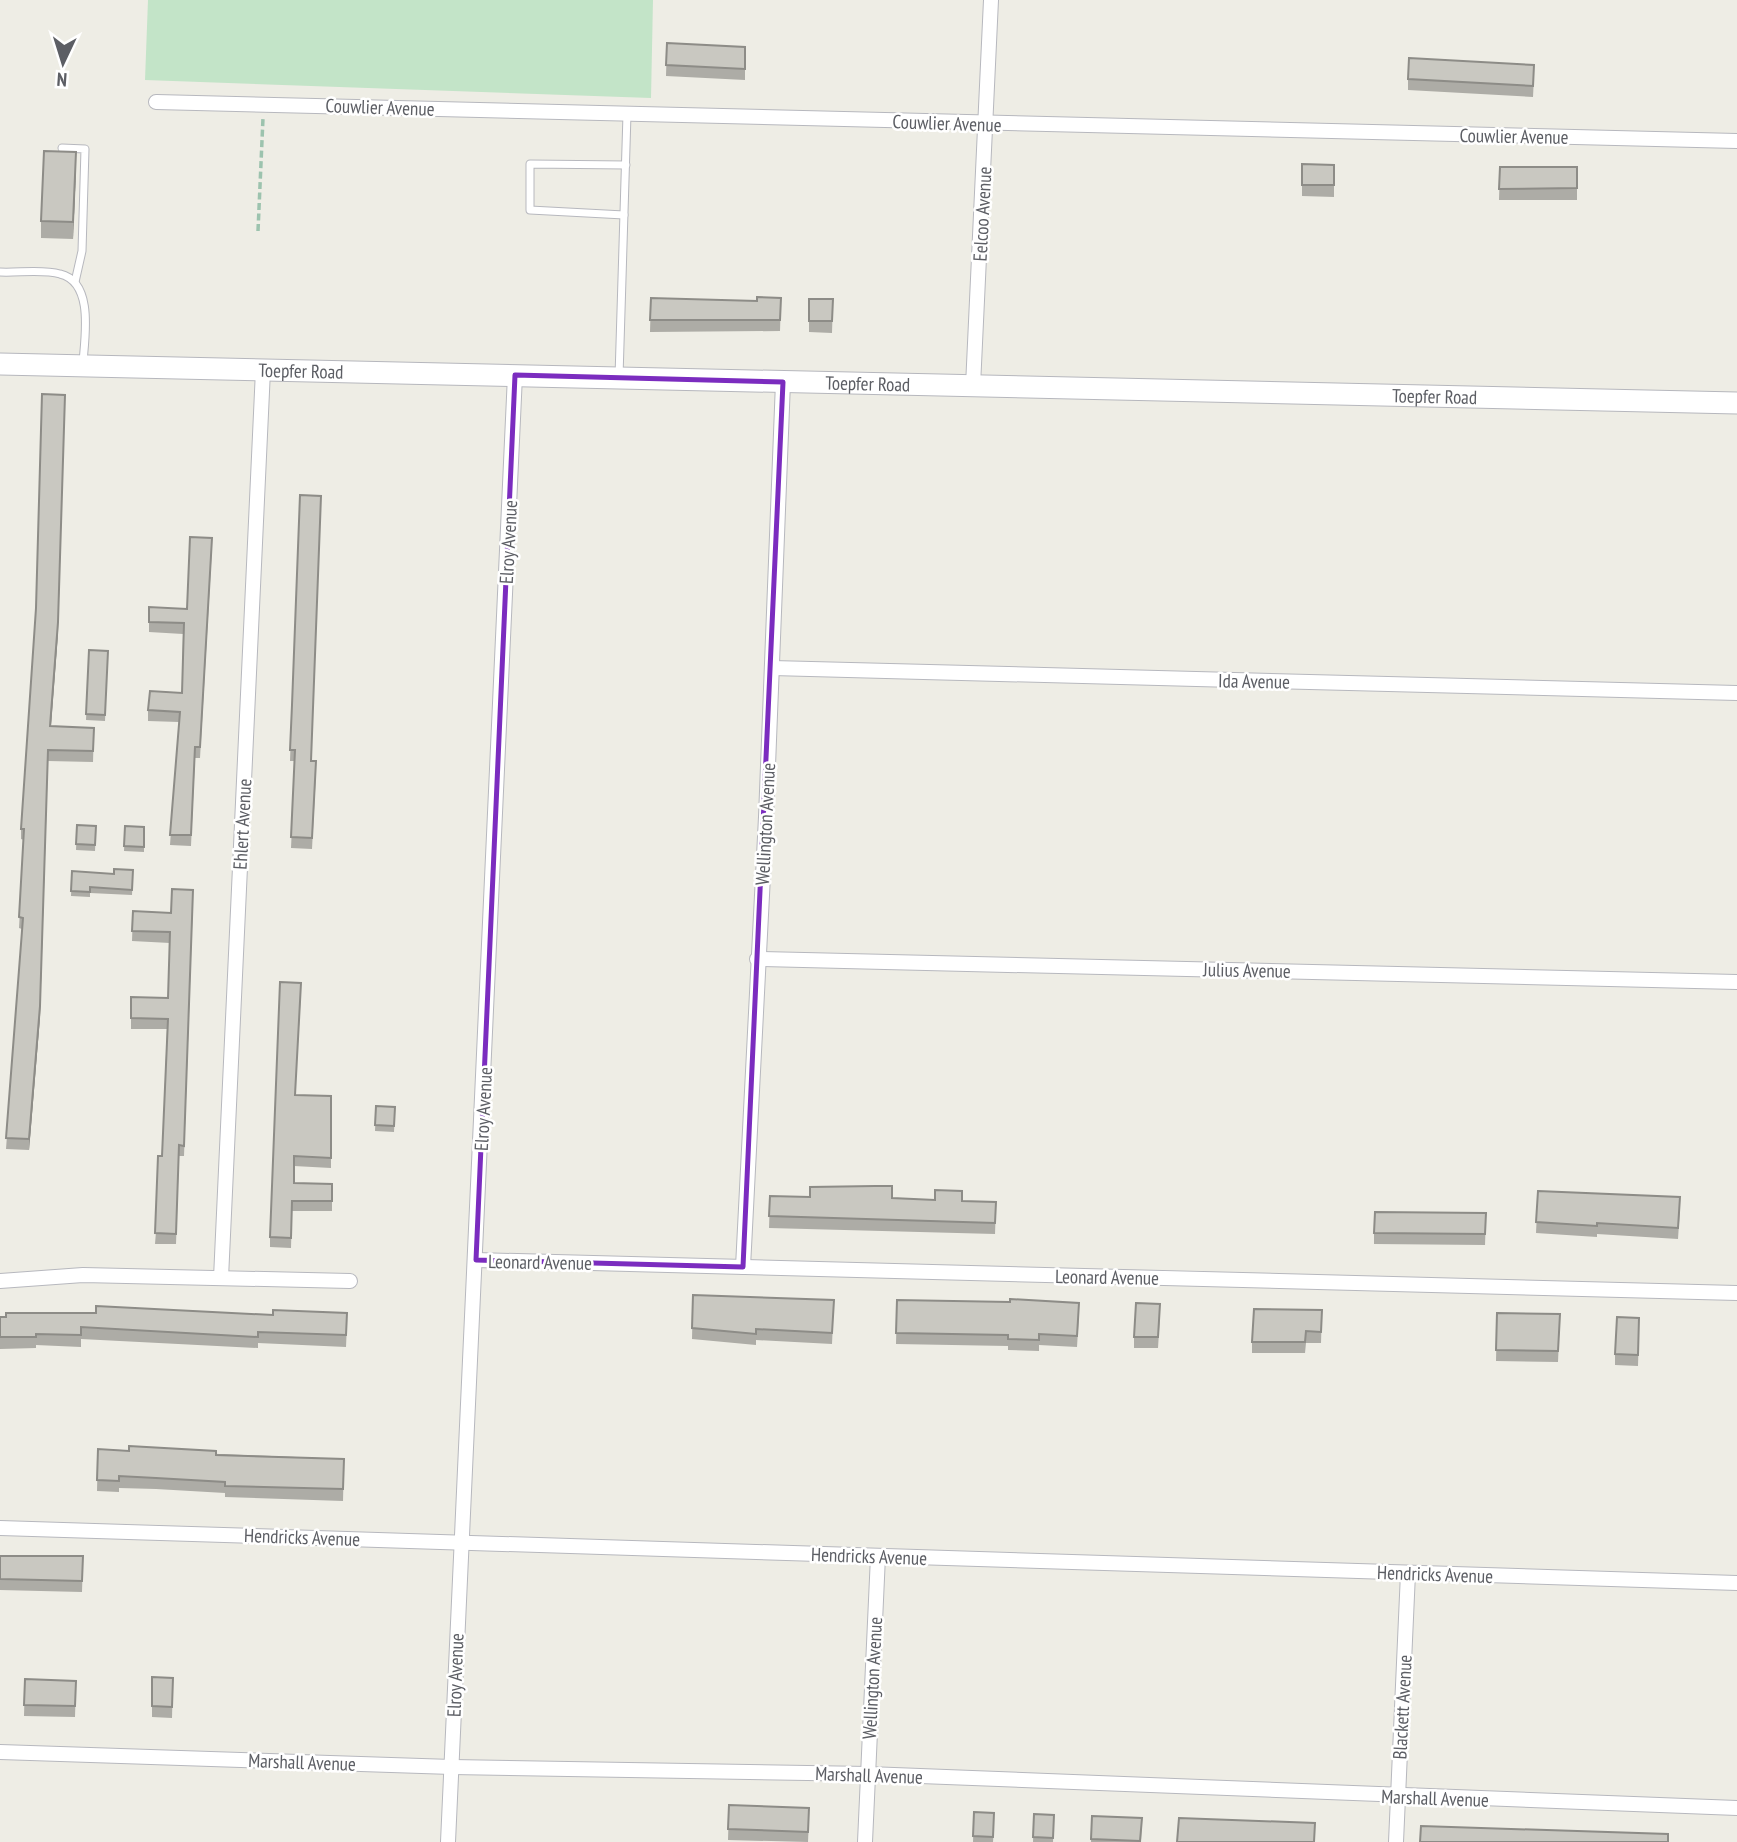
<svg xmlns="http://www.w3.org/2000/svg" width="1737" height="1842" font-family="'PT Sans Narrow',sans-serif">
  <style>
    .green { fill: #c3e4c8 }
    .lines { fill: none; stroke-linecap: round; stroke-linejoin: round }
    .lane-casing { stroke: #b7b8be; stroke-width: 9 }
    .street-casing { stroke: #b7b8be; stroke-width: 16 }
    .secondary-casing { stroke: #b6b7bd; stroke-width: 23 }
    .path { stroke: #9cc3ae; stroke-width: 3.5; stroke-dasharray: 7 3.5; stroke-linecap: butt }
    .lane { stroke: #fff; stroke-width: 7 }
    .street { stroke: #fff; stroke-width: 14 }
    .secondary { stroke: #fff; stroke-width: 21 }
    .wall { fill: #adaca6 }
    .shaded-wall { fill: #8d8c87 }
    .building { fill: #c9c8c1; stroke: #8d8c87; stroke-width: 2 }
    .marked { fill: none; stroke: #7b2cbf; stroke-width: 5; stroke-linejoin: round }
    .labels { text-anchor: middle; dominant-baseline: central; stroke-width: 5; stroke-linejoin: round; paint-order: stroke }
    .street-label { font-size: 19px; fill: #5c5e64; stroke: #fff }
  </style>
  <rect width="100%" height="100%" fill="#eeede5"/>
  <path class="green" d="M148,0h505l-2,98 -506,-18z"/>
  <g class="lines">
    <defs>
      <g id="lane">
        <path d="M62,148l23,1 -3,102 -7,31"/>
        <path d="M624,215l-94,-5v-46l96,1"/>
        <path d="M0,272c18,1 43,-3 60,2 34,8 25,62 23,88"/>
        <path d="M619,377l8,-263"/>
      </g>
      <g id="street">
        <path d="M156,102l1581,39"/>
        <path d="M973,386l18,-386"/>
        <path d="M772,668l965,25"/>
        <path d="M757,959l980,23"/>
        <path d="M476,1260l1261,33"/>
        <path d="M743,1267l23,-450 17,-435"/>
        <path d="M221,1278l42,-908"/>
        <path d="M0,1281l83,-6 267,6"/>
        <path d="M0,1528l1737,55"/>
        <path d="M0,1752l452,15 416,7 869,34"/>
        <path d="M448,1842l67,-1467"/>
        <path d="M865,1842l13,-286"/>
        <path d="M1396,1842l12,-269"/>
      </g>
      <g id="secondary">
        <path id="s1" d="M0,364l1737,39"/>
      </g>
    </defs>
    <use href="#lane" class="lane-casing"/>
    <use href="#street" class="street-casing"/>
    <use href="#secondary" class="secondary-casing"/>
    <path class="path" d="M258,231l5,-113"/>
    <use href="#lane" class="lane"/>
    <use href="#street" class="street"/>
    <use href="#secondary" class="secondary"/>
  </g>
  <g class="wall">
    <path d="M667,43l78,4v33l-79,-4z"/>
    <path d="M1534,76l-1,21 -125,-7v-11z"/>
    <path d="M1302,164l32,1v32l-32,-1z"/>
    <path d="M1500,167h77v33h-78z"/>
    <path d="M76,169l-3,70 -32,-1v-17z"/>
    <path d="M651,298l106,3 24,-3 -1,33 -130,1z"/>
    <path d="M809,299h24l-1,34 -23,-1z"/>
    <path d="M212,548l-12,210h-5l-4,88 -21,-1 9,-123 -31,-1v-11l34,-17 1,-59 -34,-2v-25l38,2z"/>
    <path d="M58,633l-7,94 43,1 -1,34 -45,-1 -8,256 -11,133 -23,-1 16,-220 -3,-1 5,-88 -3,-1v-10z"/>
    <path d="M89,650l19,1 -3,70 -19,-1z"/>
    <path d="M292,705l24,68 -4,76 -21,-1 4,-87h-5z"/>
    <path d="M77,825l19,1 -1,25 -19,-1z"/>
    <path d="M125,826l19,1v25l-20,-1z"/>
    <path d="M133,870l-1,25 -42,-2v4l-19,-1 1,-25 42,3z"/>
    <path d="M193,901l-9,255h-5l-3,88h-21l7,-88 5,-127h-36v-32l37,1 2,-55 -38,-2 1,-30 38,2z"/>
    <path d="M301,993l-6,102 36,1v72l-37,-2v17l38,1v27h-40l-1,37 -21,-1v-10z"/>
    <path d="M376,1106l19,1 -1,25 -19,-1z"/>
    <path d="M1538,1191l142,17 -2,31 -81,-5v3l-61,-4z"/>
    <path d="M770,1196l122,2 104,4 -1,32 -226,-6z"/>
    <path d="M1486,1213l-1,32 -111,-1v-11z"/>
    <path d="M693,1295l141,5 -2,44 -76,-4v5l-64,-6z"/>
    <path d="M897,1300l182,14 -2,33 -38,-2v6l-31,-1v-4l-112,-2z"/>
    <path d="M1322,1310l-1,33h-15l-1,10h-53v-11z"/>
    <path d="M1497,1313l63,1 -2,48 -62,-1z"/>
    <path d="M1160,1315l-2,33h-24v-11z"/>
    <path d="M0,1317l347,7 -1,23 -88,-4v5l-177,-9v8l-45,-2v3l-36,1z"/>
    <path d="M1639,1329l-1,37 -23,-1v-11z"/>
    <path d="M98,1449l246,10 -1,42 -118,-4v-4l-69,-4 -37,-1v4l-22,-1z"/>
    <path d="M0,1556h83l-1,36 -82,-2z"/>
    <path d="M152,1677l21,1 -1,40 -20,-1z"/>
    <path d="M25,1679l51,2 -1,36 -51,-1z"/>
    <path d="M729,1805l80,14 -1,23 -80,-2z"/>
    <path d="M974,1812l20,12 -1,18h-20z"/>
    <path d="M1034,1814l20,1 -1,27h-20z"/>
    <path d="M1092,1816l50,2 -1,24h-50z"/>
  </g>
  <g class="shaded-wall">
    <path d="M76,152v17l-3,70v-17z"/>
    <path d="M65,395l-7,238 -8,104z"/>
    <path d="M48,750l-8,267 -11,133v-11z"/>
  </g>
  <g class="building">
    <path d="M667,43l78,4v22l-79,-4z"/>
    <path d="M1409,58l125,7 -1,21 -125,-7z"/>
    <path d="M44,151l32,1 -3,70 -32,-1z"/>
    <path d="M1302,164l32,1v20h-32z"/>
    <path d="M1500,167h77v21l-78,1z"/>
    <path d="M757,297l24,1 -1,22h-130l1,-22 106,3z"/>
    <path d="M809,299h24l-1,22h-23z"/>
    <path d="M42,394l23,1 -7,227 -8,104 44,2 -1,23 -45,-1 -8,256 -11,133 -23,-1 17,-220 -4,-1 5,-88h-3l15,-221z"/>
    <path d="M300,495l21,1 -10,265h5l-4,77 -21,-1 4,-87h-5l2,-45z"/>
    <path d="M190,537l22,1 -12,209h-5l-4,88h-21l10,-123 -32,-2 2,-19 32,2 2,-70 -35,-1v-15l38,2z"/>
    <path d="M89,650l19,1 -3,64 -19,-1z"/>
    <path d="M77,825l19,1 -1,19 -19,-1z"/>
    <path d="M125,826l19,1v20l-20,-1z"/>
    <path d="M114,869l19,1 -1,20 -42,-3v5l-19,-1 1,-20 42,3z"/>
    <path d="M172,889l21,1 -9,256 -5,-1 -3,89 -21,-1 3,-77h4l6,-137 -37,-1v-21l37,1 2,-66 -38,-1 1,-20 38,2z"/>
    <path d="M280,982l21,1 -6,112 36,1v62l-37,-2v27l38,1v17h-40l-1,37 -21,-1z"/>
    <path d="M376,1106l19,1 -1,19 -19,-1z"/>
    <path d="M875,1186h17v12l43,2v-10l27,1v10l34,1 -1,21 -226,-7 1,-20 40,1v-10z"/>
    <path d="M1538,1191l142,6 -2,31 -81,-5v3l-61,-4z"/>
    <path d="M1375,1212l111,1 -1,21 -111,-1z"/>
    <path d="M693,1295l141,5 -2,33 -76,-4v5l-64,-6z"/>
    <path d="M1010,1299l69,4 -2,33 -38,-2v6l-31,-1v-4l-112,-2 1,-33 113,2z"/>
    <path d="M1136,1303l24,1 -2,33h-24z"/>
    <path d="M96,1306l177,9v-5l74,3 -1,22 -88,-3v5l-177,-10v8l-45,-1v3h-36v-20h6v-4h90z"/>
    <path d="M1254,1309l68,1 -1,22 -15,-1 -1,11h-53z"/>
    <path d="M1497,1313l63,1 -2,37 -62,-1z"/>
    <path d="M1617,1317l22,1 -1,37 -23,-1z"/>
    <path d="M129,1446l87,5v4l128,4 -1,30 -118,-3v-4l-69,-4 -37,-2v5l-22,-1 1,-31 31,2z"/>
    <path d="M0,1556h83l-1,25 -82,-2z"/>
    <path d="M152,1677l21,1 -1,29 -20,-1z"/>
    <path d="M25,1679l51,2 -1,25 -51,-1z"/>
    <path d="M729,1805l80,3 -1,24 -80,-3z"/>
    <path d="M974,1812l20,1 -1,24 -20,-1z"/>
    <path d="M1034,1814l20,1 -1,23 -20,-1z"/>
    <path d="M1092,1816l50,2 -2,23 -49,-2z"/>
    <path d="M1179,1818l136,5 -1,19h-137z"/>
    <path d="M1421,1826l247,8v8h-248z"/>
  </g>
  <path class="marked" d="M515,375l268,7 -40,885 -267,-7z"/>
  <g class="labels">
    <g class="street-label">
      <text transform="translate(380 107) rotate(2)">Couwlier Avenue</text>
      <text transform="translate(947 123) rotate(2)">Couwlier Avenue</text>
      <text transform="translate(1514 136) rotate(1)">Couwlier Avenue</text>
      <text transform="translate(982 214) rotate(-87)">Eelcoo Avenue</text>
      <text stroke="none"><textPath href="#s1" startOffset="301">Toepfer Road</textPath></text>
      <text stroke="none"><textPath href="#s1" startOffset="868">Toepfer Road</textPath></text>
      <text stroke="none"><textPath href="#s1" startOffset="1435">Toepfer Road</textPath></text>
      <text transform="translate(508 542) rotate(-87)">Elroy Avenue</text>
      <text transform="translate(1254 681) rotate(1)">Ida Avenue</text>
      <text transform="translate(242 824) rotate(-87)">Ehlert Avenue</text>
      <text transform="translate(765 824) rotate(-87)">Wellington Avenue</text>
      <text transform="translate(1247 970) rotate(1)">Julius Avenue</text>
      <text transform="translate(483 1109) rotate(-87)">Elroy Avenue</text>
      <text transform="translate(540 1262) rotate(1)">Leonard Avenue</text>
      <text transform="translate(1107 1277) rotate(1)">Leonard Avenue</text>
      <text transform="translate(302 1537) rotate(2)">Hendricks Avenue</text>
      <text transform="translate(869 1556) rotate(2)">Hendricks Avenue</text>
      <text transform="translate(1435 1574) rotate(2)">Hendricks Avenue</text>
      <text transform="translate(455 1675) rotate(-88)">Elroy Avenue</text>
      <text transform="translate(872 1678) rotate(-87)">Wellington Avenue</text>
      <text transform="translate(1402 1707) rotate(-87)">Blackett Avenue</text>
      <text transform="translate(302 1762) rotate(2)">Marshall Avenue</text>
      <text transform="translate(869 1775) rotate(2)">Marshall Avenue</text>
      <text transform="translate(1435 1798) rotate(2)">Marshall Avenue</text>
    </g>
  </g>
  <g transform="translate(63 63) rotate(184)" stroke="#ffffff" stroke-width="5" paint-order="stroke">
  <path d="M0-5L12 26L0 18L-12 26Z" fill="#5c5e64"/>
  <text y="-10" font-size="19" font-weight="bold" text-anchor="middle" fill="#5c5e64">N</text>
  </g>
</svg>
